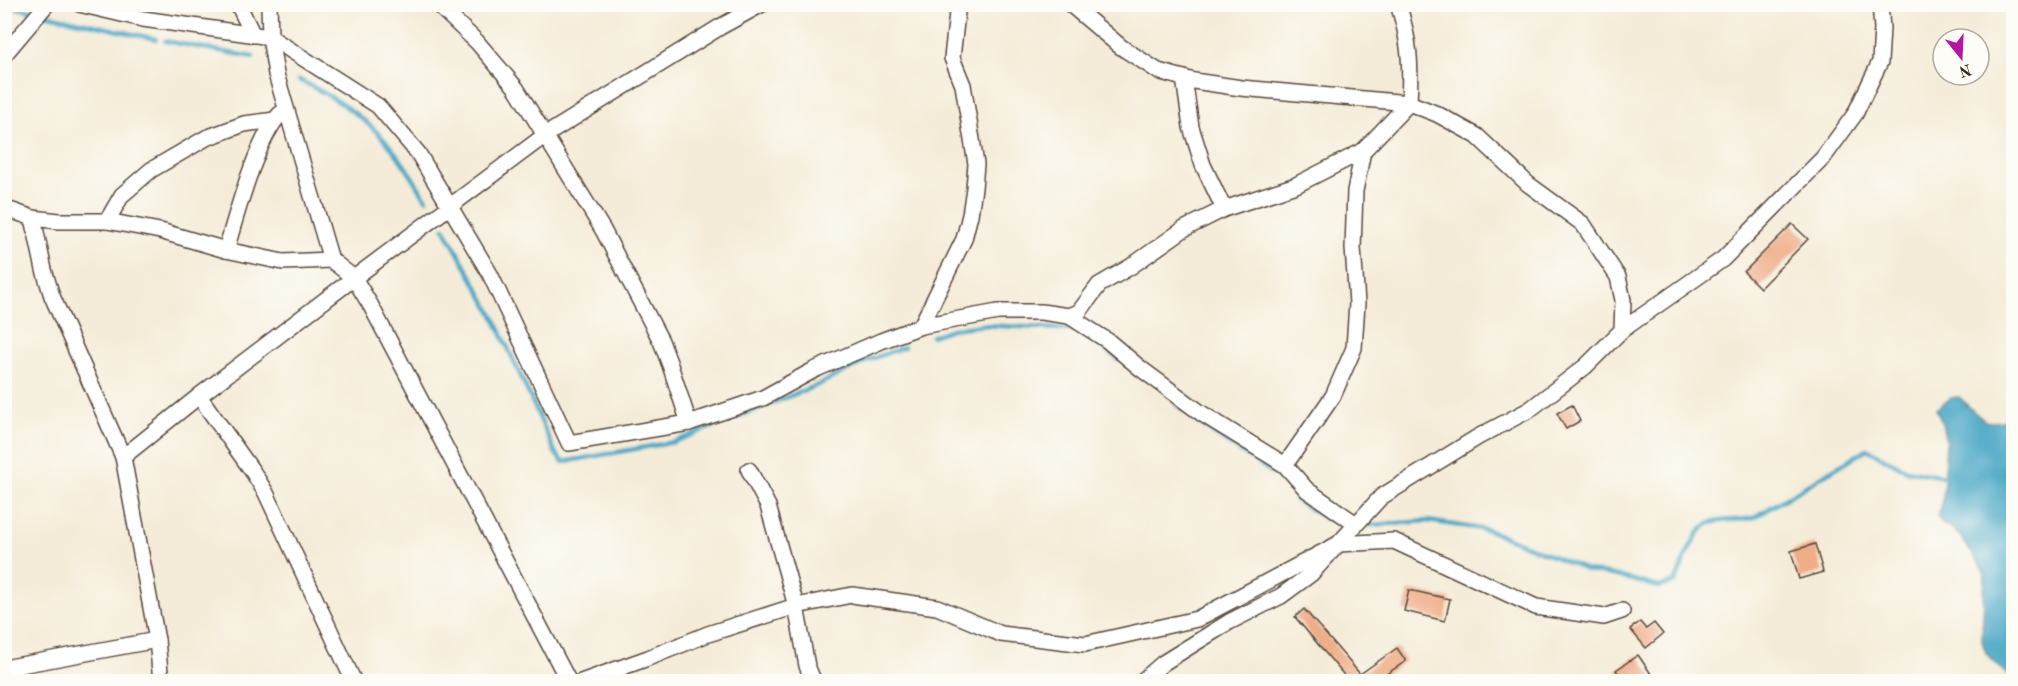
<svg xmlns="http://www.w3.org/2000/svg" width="2018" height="686" font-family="'Old Standard TT',serif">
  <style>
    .water { fill: #46a6c5; stroke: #406872; stroke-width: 1.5 }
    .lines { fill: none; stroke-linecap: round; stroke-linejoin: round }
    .stream { stroke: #46a6c5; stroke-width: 4.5 }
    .building { fill: #efad88 }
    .minor-casing { stroke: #57473a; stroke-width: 18 }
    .minor { stroke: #fff; stroke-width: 15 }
  </style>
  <rect width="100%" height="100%" fill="#fdfcf7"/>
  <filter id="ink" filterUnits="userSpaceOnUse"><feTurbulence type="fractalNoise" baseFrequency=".0167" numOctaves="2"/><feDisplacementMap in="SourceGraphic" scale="12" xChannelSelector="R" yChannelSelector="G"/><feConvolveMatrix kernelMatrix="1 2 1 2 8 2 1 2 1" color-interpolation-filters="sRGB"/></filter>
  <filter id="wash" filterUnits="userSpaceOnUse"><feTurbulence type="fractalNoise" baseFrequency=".008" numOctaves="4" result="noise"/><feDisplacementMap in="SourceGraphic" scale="24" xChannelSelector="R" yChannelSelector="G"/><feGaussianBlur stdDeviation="1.35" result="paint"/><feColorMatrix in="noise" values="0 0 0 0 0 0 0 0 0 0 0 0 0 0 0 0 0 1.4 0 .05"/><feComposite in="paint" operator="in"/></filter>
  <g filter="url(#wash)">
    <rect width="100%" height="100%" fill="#f4ecd8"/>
    <path class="water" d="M1959,397c23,20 21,32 54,21v263l-27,-28 -4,-12 3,-67 -6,-11 -19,-27 -9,-8 -9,-4 -5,-8 6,-15 3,-60 -4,-18 -6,-14 15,-11z"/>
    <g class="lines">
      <g class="stream">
        <path d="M4,5l152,34"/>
        <path d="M165,41l88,16"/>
        <path d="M299,80c34,16 66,37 90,65 15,17 26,37 37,54"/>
        <path d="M444,228l49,87 63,139 7,8 111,-20 144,-57 48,-24 38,-14"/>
        <path d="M932,336l20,-7 31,-4 97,5"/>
        <path d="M1094,340l24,19"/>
        <path d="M1177,405l39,30 73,49 8,17 30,18 16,2"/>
        <path d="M1361,524l11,1 56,-4 60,9 101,41 28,5 42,11 16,-5c7,-15 19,-51 33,-58 14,-6 33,-2 47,-7l112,-68 39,21 44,8"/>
      </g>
    </g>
    <g id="blocks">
      <g class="building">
        <path d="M1792,224l16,15 -48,49 -16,-16z"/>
        <path d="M1572,405l8,16 -14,8 -9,-16z"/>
        <path d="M1815,544l8,28 -24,7 -8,-28z"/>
        <path d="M1409,590l41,9 -5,22 -41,-10z"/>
        <path d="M1304,609l56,65 37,-26 9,13 -30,20h-27l-54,-64z"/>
        <path d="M1640,622l6,7 8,-6 9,11 -17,14 -16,-19z"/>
        <path d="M1638,655l18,26h-33l-7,-11z"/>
      </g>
    </g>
  </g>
  <g filter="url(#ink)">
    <use href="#blocks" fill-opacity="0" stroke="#57473a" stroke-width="1.5"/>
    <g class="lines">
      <defs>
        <g id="minor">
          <path d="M79,4l64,15 127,18 108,69 40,47 72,121 79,169 120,-20 74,-25 51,-28 67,-29 40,-15 77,-14h43l28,4 39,25 32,27 61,45 84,52 22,25 49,34"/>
          <path d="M238,4l15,31"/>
          <path d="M269,4l1,33 6,37 55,186 23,18 17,28 198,376"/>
          <path d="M437,4l40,38 39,46 87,142 58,111 9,24 19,58"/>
          <path d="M1070,4l51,43 37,24 36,10 47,7 168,15 28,11 40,22 51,48 55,40 35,53 5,23 -1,30"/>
          <path d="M4,55l43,-51"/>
          <path d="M1184,78l7,49 12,38 21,44"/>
          <path d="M4,208l29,10 26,3h48l53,10 66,19 57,12 48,-2"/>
          <path d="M33,218l11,52 8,26 71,161 34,183 4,42"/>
          <path d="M107,221l15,-26 29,-25 55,-32 38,-14 31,-4"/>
          <path d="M226,250c11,-37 29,-107 54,-136"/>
          <path d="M1069,316l10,-4 20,-27 31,-18 54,-38 40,-20 72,-24 67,-34 46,-48c2,-38 1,-62 -11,-99"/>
          <path d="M921,326l43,-87 6,-24 4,-27 2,-24 -13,-79 -11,-27 6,-54"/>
          <path d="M199,396l54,76 13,21 88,189"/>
          <path d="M123,457l76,-61 155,-118 190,-142 176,-109 42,-23"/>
          <path d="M1285,465l48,-69 21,-48 3,-45 -4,-55 2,-57 8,-40"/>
          <path d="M749,470l19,36 28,100 11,60 7,16"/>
          <path d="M4,668l153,-28"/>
          <path d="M581,682l67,-24 60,-24 88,-28 56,-11 85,12 64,27 84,10 112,-25 141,-75 56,-3 142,66 68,10 18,-6"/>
          <path d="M1141,682l22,-19 66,-41 52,-26 30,-22 70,-77 97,-60 51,-27 57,-44 36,-36 101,-71 100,-101 32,-44 25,-52 2,-34 -2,-24"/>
        </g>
      </defs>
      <use href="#minor" class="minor-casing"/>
      <use href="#minor" class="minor"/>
    </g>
  </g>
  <rect width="2018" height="686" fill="none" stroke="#fdfcf7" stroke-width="24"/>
  <g transform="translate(1961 57) rotate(162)"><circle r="28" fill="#fdfcf7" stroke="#afa8a0" stroke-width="1.5"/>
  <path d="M0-4.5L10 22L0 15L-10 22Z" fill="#b5179e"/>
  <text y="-9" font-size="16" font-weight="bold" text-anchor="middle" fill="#3b2a1e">N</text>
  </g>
</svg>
